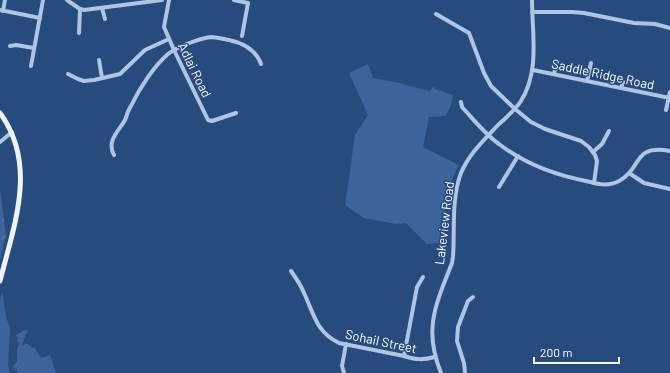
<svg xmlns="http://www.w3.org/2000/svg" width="670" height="373" font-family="Barlow,sans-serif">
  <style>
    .grass { fill: #3c649b }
    .park { fill: url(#park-crowns) }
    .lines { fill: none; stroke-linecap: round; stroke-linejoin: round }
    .minor { stroke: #aec5e5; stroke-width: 4 }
    .major { stroke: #eef3fd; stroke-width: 5 }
    .labels { text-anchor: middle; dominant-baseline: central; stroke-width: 3; stroke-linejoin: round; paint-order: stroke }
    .street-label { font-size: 13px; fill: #fff; stroke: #284b7e }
  </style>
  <defs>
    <pattern id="park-crowns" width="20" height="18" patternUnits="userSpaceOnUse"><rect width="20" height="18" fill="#3c649b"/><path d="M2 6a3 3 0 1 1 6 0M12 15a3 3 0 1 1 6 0" fill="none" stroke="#597baa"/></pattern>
  </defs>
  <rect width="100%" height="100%" fill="#284b7e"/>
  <g class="grass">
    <path d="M368,64l5,14 27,5 9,3 21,5 4,-5 1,3 18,6 -2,11 -6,10 -16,1 -6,30 36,18 -6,12 -4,25 -8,18 2,20 -4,3 -12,1 -21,-21 -10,1 -32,-6 -19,-13 10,-70 13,-20 -19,-42z"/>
    <path d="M2,292l5,28 3,8 -2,38 2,7h-10v-71z"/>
    <path d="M25,330l3,1c-3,4 -3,8 -6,13l2,2 1,-2h3l4,4 2,-1 7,11 9,-3 6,18h-40l2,-3 -4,-1 -1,-3 4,-4v-13l3,-7 -3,-1 1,-3 -2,-3z"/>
  </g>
  <path class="park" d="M0,189l6,47 -6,24z"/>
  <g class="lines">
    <g class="minor">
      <path d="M67,0l13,9 -1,24"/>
      <path d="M169,0l-5,27 10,23 34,70 4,1 24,-8"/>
      <path d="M234,0l14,3 -6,33"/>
      <path d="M102,8l3,11"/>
      <path d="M80,9l4,1 78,-10"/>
      <path d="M0,10l40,8"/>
      <path d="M3,11l2,-11"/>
      <path d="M532,12h40l12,1 50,10 21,1 15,4"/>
      <path d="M436,14l33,19 15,40 7,13 24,23 16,13 14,7 36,12 8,6 6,8 2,6 -3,22"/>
      <path d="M10,46l6,-1 18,3"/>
      <path d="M99,60l3,18"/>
      <path d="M31,66l12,-66"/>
      <path d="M533,70l137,28"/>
      <path d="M68,74l10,5 6,2 10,-1 26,-6 25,-24 24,-11"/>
      <path d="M554,74l3,-13"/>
      <path d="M587,81l4,-18"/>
      <path d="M621,88l2,-6"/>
      <path d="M461,102l1,5c12,13 23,27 37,37 26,20 56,31 87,37 11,3 22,6 33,0 24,-13 13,-37 51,-30"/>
      <path d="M666,110l4,-18"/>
      <path d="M0,142l12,-10"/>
      <path d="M593,152l9,-8 7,-13"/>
      <path d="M114,155c-8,-14 5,-24 11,-35 2,-5 3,-10 6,-14 8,-17 23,-40 37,-52 9,-7 32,-16 43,-17 5,0 12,2 18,3 14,3 27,10 32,24"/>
      <path d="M629,173l15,10 26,6"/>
      <path d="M499,187l19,-31"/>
      <path d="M291,271c5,7 10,14 13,22 10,21 12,39 35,50l65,13c12,4 19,4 31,1"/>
      <path d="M404,356l13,-69 6,-10"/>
      <path d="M344,373l-2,-7 4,-22"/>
      <path d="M441,373c-18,-44 -5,-69 11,-110l1,-6c2,-27 -2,-58 8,-84 8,-19 23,-33 37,-48 8,-7 17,-15 23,-24 19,-30 11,-68 11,-101"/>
      <path d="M465,373l-1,-10 -7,-22 1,-14 10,-26 5,-4"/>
    </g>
    <path class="major" d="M0,113c38,52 14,112 0,168"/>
  </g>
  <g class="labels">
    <g class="street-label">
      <text transform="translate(195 70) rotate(64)">Adlai Road</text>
      <text transform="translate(603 74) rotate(12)">Saddle Ridge Road</text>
      <text transform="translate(444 223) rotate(-83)">Lakeview Road</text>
      <text transform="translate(381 341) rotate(12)">Sohail Street</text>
    </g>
  </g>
  <path d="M534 357v6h85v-6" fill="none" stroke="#ffffff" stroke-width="2"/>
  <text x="540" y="357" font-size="12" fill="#ffffff" stroke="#284b7e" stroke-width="3" paint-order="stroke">200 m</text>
</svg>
